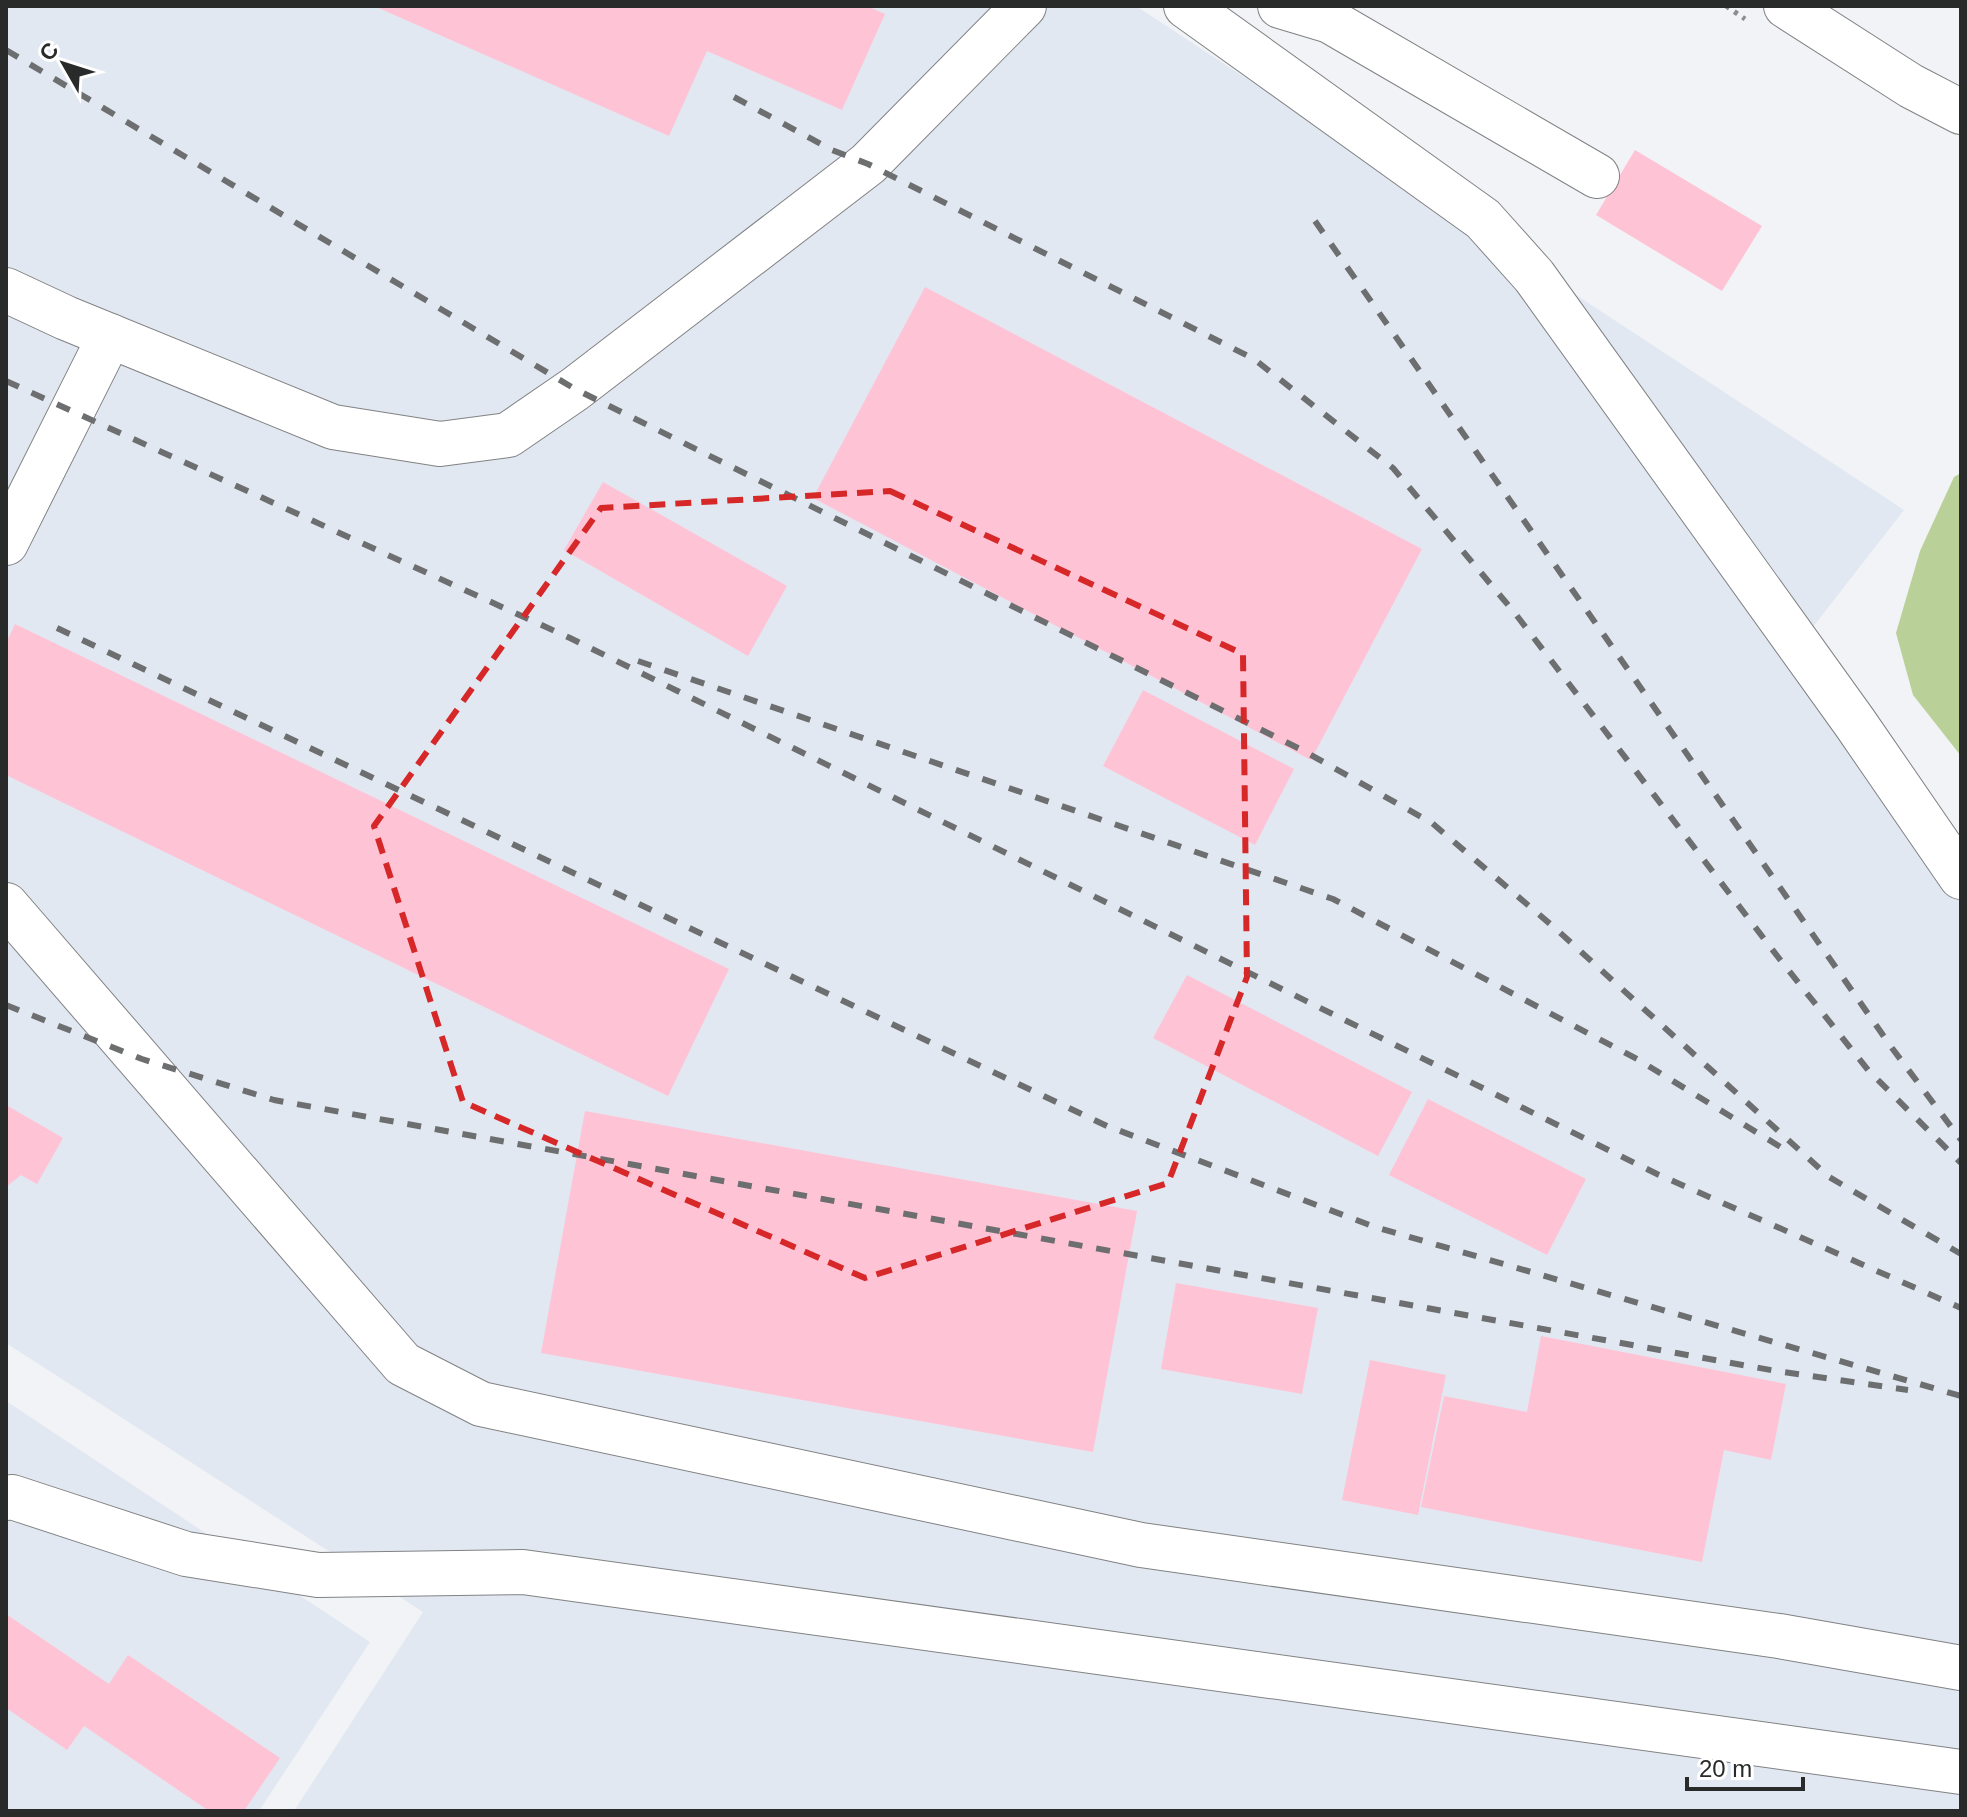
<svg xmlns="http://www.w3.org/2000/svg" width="1967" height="1817" font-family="Helvetica,sans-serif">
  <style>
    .built { fill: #e2e8f1 }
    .green { fill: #b9d199 }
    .building { fill: #ffc3d6 }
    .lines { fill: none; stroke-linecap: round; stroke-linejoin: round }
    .minor-casing { stroke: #818284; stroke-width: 46 }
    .path { stroke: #8b8c8d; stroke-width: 5; stroke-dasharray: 4 6; stroke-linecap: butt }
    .minor { stroke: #fff; stroke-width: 44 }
    .rail { stroke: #6d6e6f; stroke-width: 6; stroke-dasharray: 14 14; stroke-linecap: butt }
    .marked { fill: none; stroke: #d62828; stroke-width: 6; stroke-dasharray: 16 10; stroke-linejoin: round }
  </style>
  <rect width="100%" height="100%" fill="#f2f3f6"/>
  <g class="built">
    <path d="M6,6h1130l768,504 -95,122 152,206v973h-1667l129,-199 -417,-269z"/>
    <path d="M6,1401l364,241 -111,169h-253z"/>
  </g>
  <path class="green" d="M1961,473v283l-48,-61 -17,-62 24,-82 34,-74z"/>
  <g class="building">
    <path d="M374,6h493l18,8 -43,96 -135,-59 -38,85z"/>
    <path d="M1635,150l127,76 -40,65 -126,-76z"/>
    <path d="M925,287l497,262 -111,211 -498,-262z"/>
    <path d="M603,482l184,104 -39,70 -184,-106z"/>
    <path d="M15,624l714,345 -61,127 -662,-321v-132z"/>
    <path d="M1143,690l151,79 -39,76 -152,-79z"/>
    <path d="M1187,975l225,117 -34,64 -225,-118z"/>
    <path d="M1428,1099l158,80 -39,76 -158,-80z"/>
    <path d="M6,1105l57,33 -26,46 -16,-9 -15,12z"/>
    <path d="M585,1111l552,100 -44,241 -552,-99z"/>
    <path d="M1176,1283l142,25 -16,86 -141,-25z"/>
    <path d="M1541,1336l245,48 -15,76 -47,-10 -22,112 -281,-55 23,-111 83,16z"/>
    <path d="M1370,1360l76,15 -28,140 -76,-15z"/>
    <path d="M6,1614l103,70 19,-29 152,103 -36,53h-35l-125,-85 -17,24 -61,-42z"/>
  </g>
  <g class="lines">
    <defs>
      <g id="minor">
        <path d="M1186,6l297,213 51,57 321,447 106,154"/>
        <path d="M1280,6l50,15 267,155"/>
        <path d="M1786,6l125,80 50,26"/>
        <path d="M6,290l60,28 267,109 107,17 68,-9 67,-46 293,-225 156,-158"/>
        <path d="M6,543l104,-207"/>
        <path d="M6,905l397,459 78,40 660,141 638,91 182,32"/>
        <path d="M6,1498l6,-1 174,57 132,21 205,-3 1438,200"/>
      </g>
    </defs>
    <use href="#minor" class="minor-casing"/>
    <path class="path" d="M1726,6l19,13"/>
    <use href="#minor" class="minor"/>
    <g class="rail">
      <path d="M6,50l569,339 727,361 130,73 124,106 273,248 132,77"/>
      <path d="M734,97l98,53 36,14 386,195 139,109 121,144 264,345 90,113 93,93"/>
      <path d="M1315,221l577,827 69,92"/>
      <path d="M6,381l564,257 1087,536 304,134"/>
      <path d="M57,628l1050,498 268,101 586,169"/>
      <path d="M638,661l695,238 304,160 155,95"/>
      <path d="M6,1005l136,54 132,41 1502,271 132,19"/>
    </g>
  </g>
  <path class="marked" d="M890,491l353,163 4,323 -79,206 -303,95 -402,-176 -89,-276 227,-318z"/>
  <rect width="1967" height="1817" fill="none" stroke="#292a2a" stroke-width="16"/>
  <g transform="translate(64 64) rotate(309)" stroke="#ffffff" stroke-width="6" paint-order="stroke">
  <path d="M0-6L14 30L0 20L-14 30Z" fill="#292a2a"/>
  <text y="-12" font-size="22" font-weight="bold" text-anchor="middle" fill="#292a2a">С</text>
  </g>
  <path d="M1687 1777v12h116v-12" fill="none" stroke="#292a2a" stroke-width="4"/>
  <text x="1699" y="1777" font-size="24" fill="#292a2a" stroke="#ffffff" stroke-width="6" paint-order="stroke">20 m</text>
</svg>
